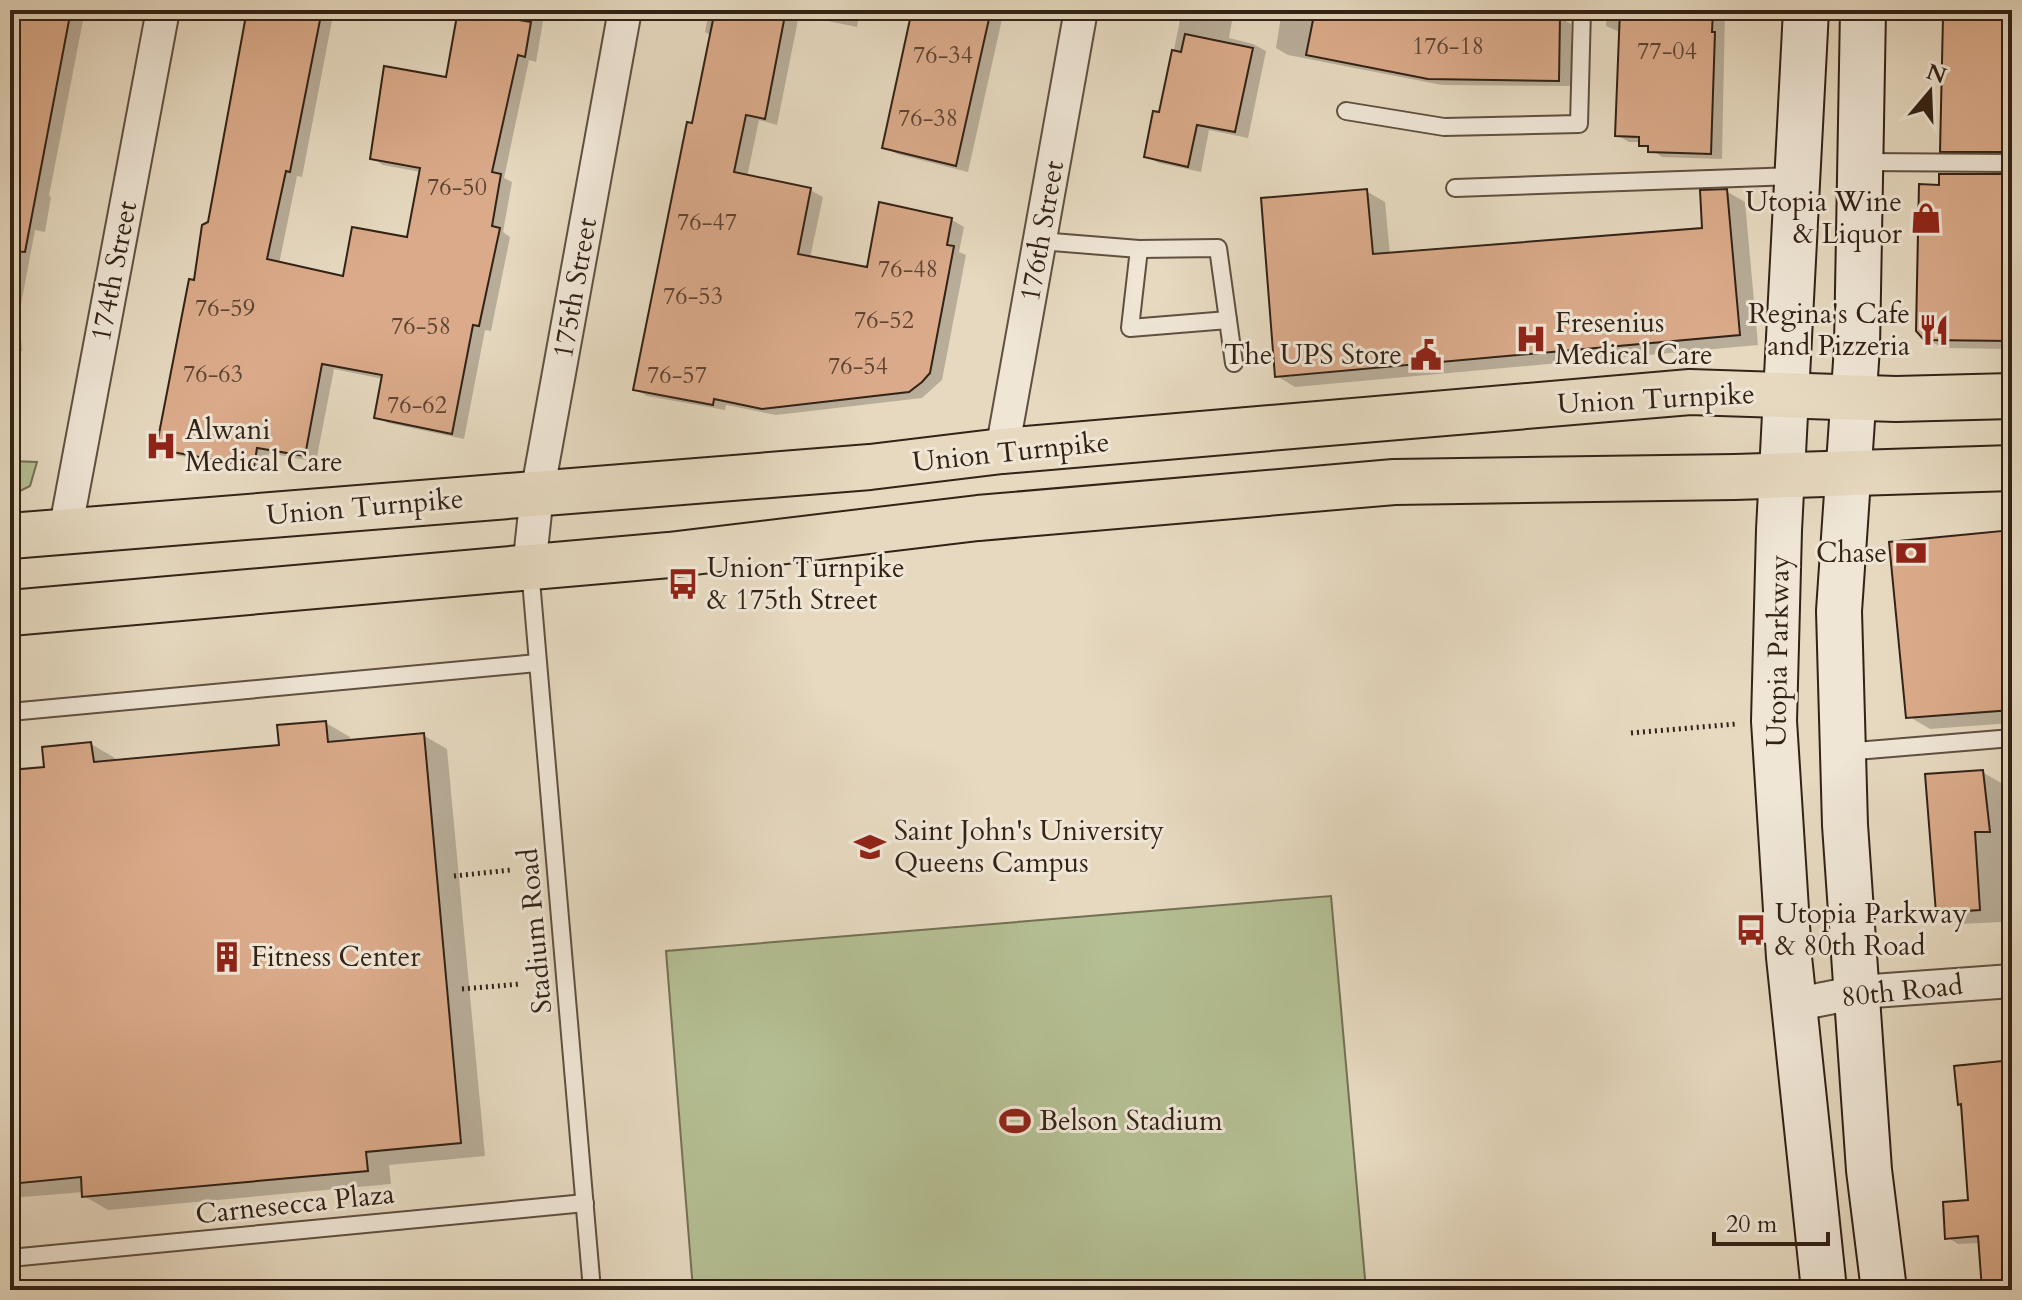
<svg xmlns="http://www.w3.org/2000/svg" width="2022" height="1300" font-family="Cardo,serif">
  <style>
    .green { fill: #b4bf93; stroke: #747054; stroke-width: 2 }
    .shadow { fill: #0003 }
    .building { fill: #daaa8a; stroke: #332216; stroke-width: 2 }
    .lines { fill: none; stroke-linecap: round; stroke-linejoin: round }
    .service-casing { stroke: #605040; stroke-width: 20 }
    .minor-casing { stroke: #605040; stroke-width: 36 }
    .secondary-casing { stroke: #332216; stroke-width: 48 }
    .primary-casing { stroke: #332216; stroke-width: 48 }
    .path { stroke: #332216; stroke-width: 5; stroke-dasharray: 2 4; stroke-linecap: butt }
    .service { stroke: #efe6d6; stroke-width: 16 }
    .minor { stroke: #efe6d6; stroke-width: 32 }
    .secondary { stroke: #efe6d6; stroke-width: 44 }
    .primary { stroke: #e6d9c0; stroke-width: 44 }
    .labels { text-anchor: middle; dominant-baseline: central; stroke-width: 6; stroke-linejoin: round; paint-order: stroke }
    .number-label { font-size: 24px; fill: #5d4433 }
    .poi-label { font-size: 28px; fill: #332216; stroke: #efe6d6; text-anchor: start }
    .street-label { font-size: 28px; fill: #332216; stroke: #efe6d6 }
  </style>
  <rect width="100%" height="100%" fill="#e6d9c0"/>
  <filter id="stains"><feTurbulence type="fractalNoise" baseFrequency=".0025" numOctaves="4"/><feColorMatrix values="0 0 0 0 .2 0 0 0 0 .09 0 0 0 0 .02 0 0 0 .5 -.17"/></filter>
  <radialGradient id="worn" r=".72"><stop offset=".6" stop-color="#630" stop-opacity="0"/><stop offset="1" stop-color="#630" stop-opacity=".3"/></radialGradient>
  <g class="green">
    <path d="M10,461l27,1 -7,24 -10,5 -10,1z"/>
    <path d="M1331,896l35,394h-673l-27,-339z"/>
  </g>
  <g class="shadow">
    <path d="M10,10h75l-36,186 2,1 -6,35 -10,-2 -16,85 3,36 -12,1v-274l11,-58 -11,-2z"/>
    <path d="M249,10h85l-32,167 -5,-1 -18,88 65,15 64,-40 13,-67 -38,-7 -11,-7 75,-79 13,-69h85l-9,52 -7,-2 -25,118 8,4 -9,50 7,5 -19,94 -6,-1 -21,109 -76,-16 -12,-6 7,-38 -49,-10 -18,93 -47,-9 -4,19 -95,-18 -11,-6 50,-225z"/>
    <path d="M709,10h151l-3,17 -58,-12 -22,110 -18,-5 -12,57 63,13 13,7 -13,61 59,12 12,-65 71,15 12,7 -5,25 7,3 -24,125 -20,18 -146,17 -50,-10 -1,5 -78,-14 -12,-7 77,-353 -7,-4z"/>
    <path d="M918,10h86l-36,162 -71,-18 -12,-7z"/>
    <path d="M1182,10h52l-5,28 24,6 13,7 -18,87 -39,-8 -8,42 -42,-9 -13,-7 15,-42z"/>
    <path d="M1282,10h186v5l91,2 12,7v62l-129,-1 -154,-30 -12,-7z"/>
    <path d="M1607,10h118l-3,149 -60,-2 -21,-15h-12l-12,-7 5,-102 -16,-7z"/>
    <path d="M1945,10h67v150h-54l-16,-10z"/>
    <path d="M2012,176v173l-70,-1 -16,-10 15,-151z"/>
    <path d="M1366,191l19,11 5,53 314,-26 22,-38 19,11 13,143 -463,42 -18,-11z"/>
    <path d="M10,356l4,39 -4,1z"/>
    <path d="M2012,532v191l-82,6 -22,-13z"/>
    <path d="M326,723l24,14v5l73,-7 24,14 38,407 -96,9 2,19 -283,26 -24,-14v-4l-74,6v-426l36,-3 45,-25 24,14v4l166,-15z"/>
    <path d="M1982,772l23,13 5,42 2,-1v87l-10,1v8l-42,2 -22,-12z"/>
    <path d="M2012,1062v228h-28l-4,-47 -22,1 -11,-7 23,-35z"/>
  </g>
  <g class="building">
    <path d="M21,10h50l-46,242 -15,-1v-184z"/>
    <path d="M247,10h75l-32,162 -4,-1 -19,88 76,17 9,-49 55,10 13,-69 -50,-9 14,-93 62,11 12,-67 73,12 -6,35 -7,-2 -26,117 9,2 -9,52 8,2 -21,98 -6,-1 -21,109 -78,-16 8,-43 -60,-11 -17,92 -48,-8 -3,19 -98,-18 33,-170 5,1 8,-55 6,-3z"/>
    <path d="M715,10h71l-21,109 -19,-4 -12,57 77,16 -13,66 69,13 12,-65 73,16 -5,27 7,1 -24,127 -8,9 -13,10 -147,17 -48,-10 -1,6 -80,-15 54,-268 5,1z"/>
    <path d="M912,10h79l-35,156 -74,-18z"/>
    <path d="M1315,10h141v3l104,2 -1,66 -131,-2 -122,-24z"/>
    <path d="M1620,10h93l-1,22h3l-4,122 -63,-2v-6h-9v-9l-24,-1z"/>
    <path d="M1946,10h66v142h-72l3,-135h3z"/>
    <path d="M1185,34l68,14 -18,84 -38,-7 -9,42 -44,-10 9,-46 6,1 13,-62 9,2z"/>
    <path d="M1939,174h73v167l-88,-1 -8,-9 3,-147 20,1z"/>
    <path d="M1367,189l6,65 329,-26 -2,-38 27,-1 13,146 -465,42 -14,-179z"/>
    <path d="M2012,530v180l-106,8 -17,-176z"/>
    <path d="M326,721l2,21 96,-9 37,410 -95,9 2,19 -286,26 -1,-20 -71,7v-414l34,-3 -2,-20 49,-5 3,20 185,-17 -2,-20z"/>
    <path d="M1983,770l7,62h-15l5,78 -44,3 -11,-139z"/>
    <path d="M2012,1060v230h-30l-4,-54 -33,3 -2,-37 25,-2 -7,-96 -3,1 -4,-39z"/>
  </g>
  <g class="lines">
    <defs>
      <g id="service">
        <path d="M1346,111l98,16 135,-3 3,-114"/>
        <path d="M1863,162l149,1"/>
        <path d="M1455,188l342,-12"/>
        <path d="M1040,241l99,8 79,-1 16,115"/>
        <path d="M1139,249l-9,79 98,-8"/>
        <path d="M530,569l62,721"/>
        <path d="M10,712l527,-49"/>
        <path d="M1844,752l168,-14"/>
        <path d="M10,1258l575,-55"/>
      </g>
      <g id="minor">
        <path d="M1002,451l79,-441"/>
        <path d="M65,532l98,-522"/>
        <path d="M529,568l8,-74 88,-484"/>
        <path d="M1793,1005l66,-13 153,-11"/>
      </g>
      <g id="secondary">
        <path d="M1806,10l-27,520 -5,191 15,236 35,333"/>
        <path d="M1863,10l-6,337 -18,264 6,214 24,345 15,120"/>
      </g>
      <g id="primary">
        <path d="M10,536l860,-69 132,-16 688,-59 206,7 116,-3"/>
        <path d="M10,613l659,-58 309,-37 416,-36 341,-5 277,-9"/>
      </g>
    </defs>
    <use href="#service" class="service-casing"/>
    <use href="#minor" class="minor-casing"/>
    <use href="#secondary" class="secondary-casing"/>
    <use href="#primary" class="primary-casing"/>
    <g class="path">
      <path d="M1631,733l105,-9"/>
      <path d="M454,876l57,-6"/>
      <path d="M462,989l58,-5"/>
    </g>
    <use href="#service" class="service"/>
    <use href="#minor" class="minor"/>
    <use href="#secondary" class="secondary"/>
    <use href="#primary" class="primary"/>
  </g>
  <defs>
    <symbol id="shop-bare" viewBox="-9 -9 18 18"><path d="M-5-2.5h2.3a2.7 3.5 0 0 1 5.4 0H5L5.5 6h-11ZM-1.5-2.5h3a1.5 2.3 0 0 0-3 0Z" fill="#8f2418" stroke="#efe6d6" stroke-width="2.5" paint-order="stroke"/></symbol>
    <symbol id="restaurant-bare" viewBox="-9 -9 18 18"><path d="M-5-6h1v4h1v-4h1v4h1v-4h1v5L-1.5 .5V6h-2V.5L-5-1ZM5-6V6H3V1.5H1.5Q1.5-4 5-6Z" fill="#8f2418" stroke="#efe6d6" stroke-width="2.5" paint-order="stroke"/></symbol>
    <symbol id="hospital-bare" viewBox="-9 -9 18 18"><path d="M-5-5h3v3.5h4V-5h3V5h-3V1.5h-4V5h-3Z" fill="#8f2418" stroke="#efe6d6" stroke-width="2.5" paint-order="stroke"/></symbol>
    <symbol id="civic-bare" viewBox="-9 -9 18 18"><path d="M-.6-6.5H3V-4.5H.6V-3L4-1V1h2V6H-6V1h2V-1L-.6-3ZM-1.2 2.5V6h2.4V2.5Z" fill="#8f2418" stroke="#efe6d6" stroke-width="2.5" paint-order="stroke"/></symbol>
    <symbol id="bank-bare" viewBox="-9 -9 18 18"><path d="M-6-4H6V4H-6ZM0-2.3a2.3 2.3 0 1 0 0 4.6a2.3 2.3 0 1 0 0-4.6Z" fill="#8f2418" stroke="#efe6d6" stroke-width="2.5" paint-order="stroke"/></symbol>
    <symbol id="bus-bare" viewBox="-9 -9 18 18"><path d="M-5-6H5V4H4V6H2V4H-2V6H-4V4H-5ZM-3.5-4V0h7V-4ZM-3.5 1.2v1.5H-2V1.2ZM2 1.2v1.5H3.5V1.2Z" fill="#8f2418" stroke="#efe6d6" stroke-width="2.5" paint-order="stroke"/></symbol>
    <symbol id="university-bare" viewBox="-9 -9 18 18"><path d="M0-5L7-2L0 1L-7-2ZM-4 1L0 2.5L4 1V4Q0 6-4 4Z" fill="#8f2418" stroke="#efe6d6" stroke-width="2.5" paint-order="stroke"/></symbol>
    <symbol id="building-bare" viewBox="-9 -9 18 18"><path d="M-4-6H4V6H1V3H-1V6H-4ZM-2.5-4.3h1.7v1.8h-1.7ZM.8-4.3h1.7v1.8H.8ZM-2.5-1h1.7V.8h-1.7ZM.8-1h1.7V.8H.8Z" fill="#8f2418" stroke="#efe6d6" stroke-width="2.5" paint-order="stroke"/></symbol>
    <symbol id="stadium-bare" viewBox="-9 -9 18 18"><path d="M0-5a6.5 5 0 1 0 0 10a6.5 5 0 1 0 0-10ZM-3.5-1.8h7v3.6h-7Z" fill="#8f2418" stroke="#efe6d6" stroke-width="2.5" paint-order="stroke"/></symbol>
  </defs>
  <g fill-rule="evenodd">
    <use href="#shop-bare" x="1904" y="196" width="44" height="44"/>
    <use href="#restaurant-bare" x="1912" y="308" width="44" height="44"/>
    <use href="#hospital-bare" x="1509" y="317" width="44" height="44"/>
    <use href="#civic-bare" x="1404" y="333" width="44" height="44"/>
    <use href="#hospital-bare" x="139" y="424" width="44" height="44"/>
    <use href="#bank-bare" x="1889" y="531" width="44" height="44"/>
    <use href="#bus-bare" x="661" y="562" width="44" height="44"/>
    <use href="#university-bare" x="848" y="825" width="44" height="44"/>
    <use href="#bus-bare" x="1729" y="908" width="44" height="44"/>
    <use href="#building-bare" x="205" y="935" width="44" height="44"/>
    <use href="#stadium-bare" x="993" y="1099" width="44" height="44"/>
  </g>
  <g class="labels">
    <g class="number-label">
      <text x="1448" y="46">176-18</text>
      <text x="1667" y="51">77-04</text>
      <text x="943" y="55">76-34</text>
      <text x="928" y="118">76-38</text>
      <text x="457" y="187">76-50</text>
      <text x="707" y="222">76-47</text>
      <text x="908" y="269">76-48</text>
      <text x="693" y="296">76-53</text>
      <text x="225" y="308">76-59</text>
      <text x="884" y="320">76-52</text>
      <text x="421" y="326">76-58</text>
      <text x="858" y="366">76-54</text>
      <text x="213" y="374">76-63</text>
      <text x="677" y="375">76-57</text>
      <text x="417" y="405">76-62</text>
    </g>
    <g class="poi-label">
      <text x="1902" y="202" text-anchor="end">Utopia Wine<tspan x="1902" dy="32">&amp; Liquor</tspan></text>
      <text x="1910" y="314" text-anchor="end">Regina's Cafe<tspan x="1910" dy="32">and Pizzeria</tspan></text>
      <text x="1555" y="323">Fresenius<tspan x="1555" dy="32">Medical Care</tspan></text>
      <text x="1402" y="355" text-anchor="end">The UPS Store</text>
      <text x="185" y="430">Alwani<tspan x="185" dy="32">Medical Care</tspan></text>
      <text x="1887" y="553" text-anchor="end">Chase</text>
      <text x="707" y="568">Union Turnpike<tspan x="707" dy="32">&amp; 175th Street</tspan></text>
      <text x="894" y="831">Saint John's University<tspan x="894" dy="32">Queens Campus</tspan></text>
      <text x="1775" y="914">Utopia Parkway<tspan x="1775" dy="32">&amp; 80th Road</tspan></text>
      <text x="251" y="957">Fitness Center</text>
      <text x="1039" y="1121">Belson Stadium</text>
    </g>
    <g class="street-label">
      <text transform="translate(1042 231) rotate(-80)">176th Street</text>
      <text transform="translate(114 271) rotate(-79)">174th Street</text>
      <text transform="translate(575 288) rotate(-80)">175th Street</text>
      <text transform="translate(1656 399) rotate(-3)">Union Turnpike</text>
      <text transform="translate(1011 452) rotate(-6)">Union Turnpike</text>
      <text transform="translate(365 507) rotate(-5)">Union Turnpike</text>
      <text transform="translate(1778 651) rotate(-89)">Utopia Parkway</text>
      <text transform="translate(535 931) rotate(-95)">Stadium Road</text>
      <text transform="translate(1902 991) rotate(-6)">80th Road</text>
      <text transform="translate(295 1204) rotate(-6)">Carnesecca Plaza</text>
    </g>
  </g>
  <rect width="2022" height="1300" fill="none" stroke="#e6d9c0" stroke-width="40"/>
  <rect x="12" y="12" width="1998" height="1276" fill="none" stroke="#332216" stroke-width="4"/>
  <rect x="20" y="20" width="1982" height="1260" fill="none" stroke="#332216" stroke-width="2"/>
  <g transform="translate(1930 92) rotate(19)" stroke="#efe6d6" stroke-width="6" paint-order="stroke">
  <path d="M0-6L14 30L0 20L-14 30Z" fill="#332216"/>
  <text y="-12" font-size="22" font-weight="bold" text-anchor="middle" fill="#332216">N</text>
  </g>
  <path d="M1714 1232v12h114v-12" fill="none" stroke="#332216" stroke-width="4"/>
  <text x="1726" y="1232" font-size="24" fill="#332216" stroke="#efe6d6" stroke-width="6" paint-order="stroke">20 m</text>
  <rect width="100%" height="100%" filter="url(#stains)"/>
  <rect width="100%" height="100%" fill="url(#worn)"/>
</svg>
